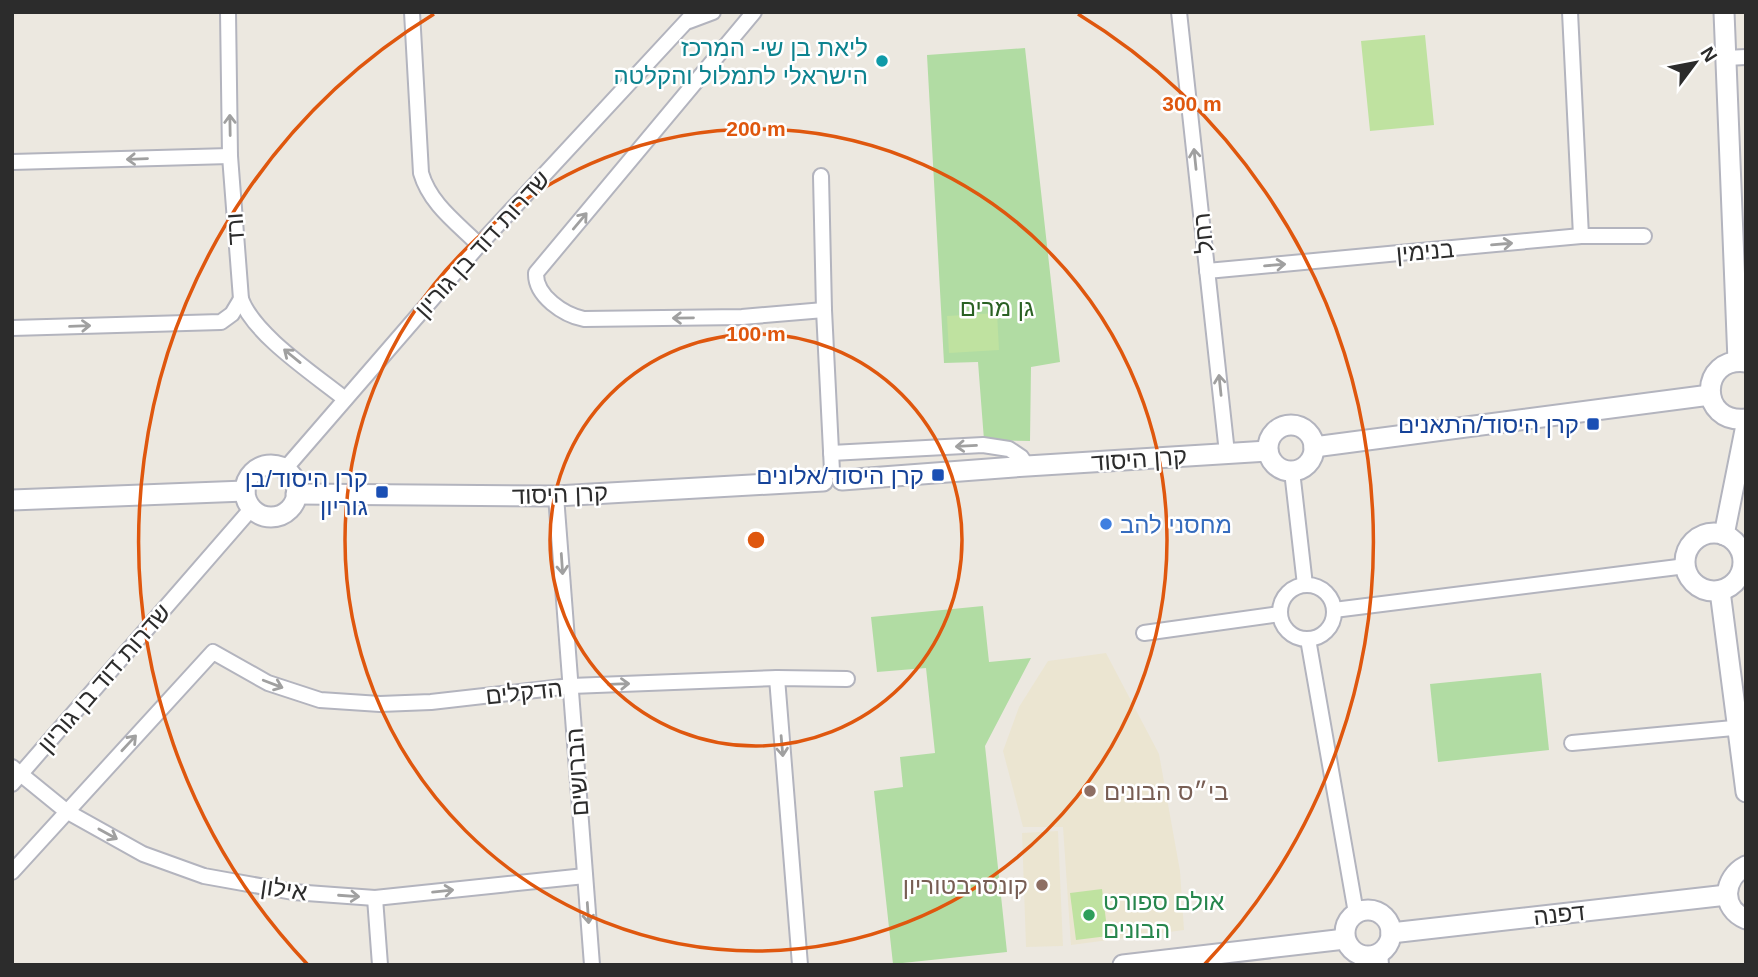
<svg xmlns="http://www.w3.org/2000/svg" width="1758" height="977" font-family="Helvetica,Heebo,sans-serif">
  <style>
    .education { fill: #ebe5d1 }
    .green { fill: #b1dca3 }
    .pitch { fill: #bfe2a0 }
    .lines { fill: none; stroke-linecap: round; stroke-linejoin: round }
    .street-casing { stroke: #b3b4be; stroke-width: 18 }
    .secondary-casing { stroke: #b3b4be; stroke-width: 23 }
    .street { stroke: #fff; stroke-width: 14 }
    .secondary { stroke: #fff; stroke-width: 19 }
    .oneway { stroke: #a0a0a0 }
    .ring { fill: none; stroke: #df570e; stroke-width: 3.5 }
    .culture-dot { fill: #0f9aa8; stroke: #fff; stroke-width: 2.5 }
    .transit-dot { fill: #1a4fb4; stroke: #fff; stroke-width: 2.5 }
    .shop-dot { fill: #3f7fe0; stroke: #fff; stroke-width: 2.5 }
    .education-dot { fill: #8d6e63; stroke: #fff; stroke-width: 2.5 }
    .leisure-dot { fill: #2e9e5b; stroke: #fff; stroke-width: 2.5 }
    .labels { text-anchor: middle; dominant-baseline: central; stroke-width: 5; stroke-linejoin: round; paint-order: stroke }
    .culture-label { font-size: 24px; fill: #0d838f; stroke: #fff; text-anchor: end }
    .street-label { font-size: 24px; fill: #2c2c2c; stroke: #fff }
    .park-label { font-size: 24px; fill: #2a6123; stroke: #fff }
    .transit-label { font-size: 24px; fill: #164399; stroke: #fff; text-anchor: end }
    .shop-label { font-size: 24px; fill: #366cbe; stroke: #fff; text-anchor: start }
    .education-label { font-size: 24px; fill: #785e54; stroke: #fff; text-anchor: start }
    .leisure-label { font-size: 24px; fill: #27864d; stroke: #fff; text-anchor: start }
    .centre { fill: #df570e; stroke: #fff; stroke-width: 3.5 }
    .ring-label { font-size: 21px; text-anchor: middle; font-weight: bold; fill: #df570e; stroke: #fff; stroke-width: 5; stroke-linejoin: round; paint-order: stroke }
  </style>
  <rect width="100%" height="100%" fill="#ece8e0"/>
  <g class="education">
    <path d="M1106,653l53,101 21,117 4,59 -113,15 -8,-118h-40l-20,-76 16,-44 29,-46z"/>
    <path d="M1058,831l5,115 -37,1 -4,-114z"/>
  </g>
  <g class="green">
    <path d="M1025,48l35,314 -29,5 -1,74 -46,-1 -6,-78 -34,1 -17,-308z"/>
    <path d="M983,606l6,56 42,-4 -46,88 22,206 -114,12 -19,-173 29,-4 -3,-30 35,-4 -9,-85 -49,4 -6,-55z"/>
    <path d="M1541,673l8,77 -111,12 -8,-78z"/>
  </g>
  <g class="pitch">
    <path d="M1425,35l9,90 -64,6 -9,-90z"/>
    <path d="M997,313l2,37 -50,3 -2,-37z"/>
    <path d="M1102,889l6,47 -32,4 -6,-47z"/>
  </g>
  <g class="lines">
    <defs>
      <g id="street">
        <path d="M228,12l2,144 11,143c13,36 73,75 104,100"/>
        <path d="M412,12l9,161c9,31 36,50 58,72"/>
        <path d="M754,12l-218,261c-1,23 28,42 48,46l158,-2 82,-7"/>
        <path d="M1179,12l48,441"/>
        <path d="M1570,12l11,224"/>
        <path d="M689,21l24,-9"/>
        <path d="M1726,58l20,-1"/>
        <path d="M12,162l218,-6"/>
        <path d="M821,176l3,134 8,161"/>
        <path d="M1207,271l374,-35h63"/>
        <path d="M12,328l209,-6 11,-8 9,-15"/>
        <path d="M831,453l152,-8 26,4 12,8 6,9"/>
        <path d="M285,469l194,-224 216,-233"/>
        <path d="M1292,471l13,114"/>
        <path d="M556,496l36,469"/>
        <circle cx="1307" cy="612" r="27"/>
        <path d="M1334,610l352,-44"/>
        <path d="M1144,633l136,-19"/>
        <path d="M1308,639l48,274"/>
        <path d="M777,678l23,287"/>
        <path d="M1572,743l172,-16"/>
        <path d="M12,767l54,44 77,43 61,22 89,16 82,6 210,-22"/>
        <path d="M12,784l240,-276"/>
        <path d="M12,872l201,-220 55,31 52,17 60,4 51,-2 140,-16 206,-8 70,1"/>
        <path d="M375,898l5,67"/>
        <path d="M1380,952l1,13"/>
      </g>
      <g id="secondary">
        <path d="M1724,12l14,349"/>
        <path d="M1746,362c-47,-6 -48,62 0,57"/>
        <circle cx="1291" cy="448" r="23"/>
        <path d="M1314,447l396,-52"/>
        <circle cx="271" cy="491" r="26"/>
        <path d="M842,480l185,-14 241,-15"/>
        <path d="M296,494l260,2 267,-15"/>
        <path d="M12,500l233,-9"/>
        <circle cx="1714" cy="562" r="29"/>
        <path d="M1724,535l22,-110"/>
        <path d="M1720,591l26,201"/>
        <path d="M1746,866c-23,12 -26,42 0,53"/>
        <circle cx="1368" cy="933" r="23"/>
        <path d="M1391,933l336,-38"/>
        <path d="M1123,965l222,-26"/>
      </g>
    </defs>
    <use href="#street" class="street-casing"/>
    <use href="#secondary" class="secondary-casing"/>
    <use href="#street" class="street"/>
    <use href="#secondary" class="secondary"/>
  </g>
  <defs><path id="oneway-shaft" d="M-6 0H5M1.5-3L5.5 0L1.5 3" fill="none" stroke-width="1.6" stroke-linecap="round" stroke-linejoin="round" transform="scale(1.75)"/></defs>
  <g class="oneway">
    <use href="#oneway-shaft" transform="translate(230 125) rotate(-91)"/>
    <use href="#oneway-shaft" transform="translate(137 159) rotate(178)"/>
    <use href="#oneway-shaft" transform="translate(1195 159) rotate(-96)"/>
    <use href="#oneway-shaft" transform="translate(580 221) rotate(-50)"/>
    <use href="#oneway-shaft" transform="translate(1502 244) rotate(-5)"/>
    <use href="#oneway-shaft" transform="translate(1275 265) rotate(-5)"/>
    <use href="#oneway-shaft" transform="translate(683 318) rotate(179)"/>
    <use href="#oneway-shaft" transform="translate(80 326) rotate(-2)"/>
    <use href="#oneway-shaft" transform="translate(292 356) rotate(-141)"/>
    <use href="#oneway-shaft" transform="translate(1220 385) rotate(-96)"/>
    <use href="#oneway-shaft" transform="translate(966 446) rotate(177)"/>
    <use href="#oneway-shaft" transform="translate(562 564) rotate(86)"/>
    <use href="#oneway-shaft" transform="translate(273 684) rotate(21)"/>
    <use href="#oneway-shaft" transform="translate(619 684) rotate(-2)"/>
    <use href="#oneway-shaft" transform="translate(129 743) rotate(-47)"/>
    <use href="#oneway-shaft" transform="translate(782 746) rotate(85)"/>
    <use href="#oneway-shaft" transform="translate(108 834) rotate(29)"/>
    <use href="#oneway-shaft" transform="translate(443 891) rotate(-6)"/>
    <use href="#oneway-shaft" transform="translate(349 896) rotate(4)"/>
    <use href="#oneway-shaft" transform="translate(588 913) rotate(86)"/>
  </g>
  <g class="ring">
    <circle cx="756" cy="540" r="206"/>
    <circle cx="756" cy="540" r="411"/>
    <path d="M308 965A617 617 0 0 1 434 14M1078 14A617 617 0 0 1 1204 965"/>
  </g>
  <circle class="culture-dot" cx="882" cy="61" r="7"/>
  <g class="transit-dot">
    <rect x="1586" y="417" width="14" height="14" rx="3.5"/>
    <rect x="931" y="468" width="14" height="14" rx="3.5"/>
    <rect x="375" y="485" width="14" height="14" rx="3.5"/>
  </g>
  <circle class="shop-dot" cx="1106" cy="524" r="7"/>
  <g class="education-dot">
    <circle cx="1090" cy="791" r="7"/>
    <circle cx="1042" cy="885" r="7"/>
  </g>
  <circle class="leisure-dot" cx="1089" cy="915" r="7"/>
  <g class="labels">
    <g class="culture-label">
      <text x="868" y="47">ליאת בן שי- המרכז<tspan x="868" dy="28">הישראלי לתמלול והקלטה</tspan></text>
    </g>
    <g class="street-label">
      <text transform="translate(235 229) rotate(-94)">ורד</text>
      <text transform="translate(1203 233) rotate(-96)">רחל</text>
      <text transform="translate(482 244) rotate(-48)">שדרות דוד בן גוריון</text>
      <text transform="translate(1425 251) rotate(-5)">בנימין</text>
      <text transform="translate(1139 459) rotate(-4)">קרן היסוד</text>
      <text transform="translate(560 494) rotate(-2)">קרן היסוד</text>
      <text transform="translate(104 678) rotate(-49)">שדרות דוד בן גוריון</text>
      <text transform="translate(524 692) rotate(-6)">הדקלים</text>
      <text transform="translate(577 772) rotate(-94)">הברושים</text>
      <text transform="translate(284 889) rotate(8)">אילון</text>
      <text transform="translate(1559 914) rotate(-6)">דפנה</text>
    </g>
    <g class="park-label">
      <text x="997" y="307">גן מרים</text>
    </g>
    <g class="transit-label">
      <text x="1579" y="424">קרן היסוד/התאנים</text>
      <text x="924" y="475">קרן היסוד/אלונים</text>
      <text x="368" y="478">קרן היסוד/בן<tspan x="368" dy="28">גוריון</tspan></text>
    </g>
    <g class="shop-label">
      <text x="1120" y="524">מחסני להב</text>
    </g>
    <g class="education-label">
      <text x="1104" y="791">בי״ס הבונים</text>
      <text x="1028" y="885" text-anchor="end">קונסרבטוריון</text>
    </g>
    <g class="leisure-label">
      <text x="1103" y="901">אולם ספורט<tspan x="1103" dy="28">הבונים</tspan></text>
    </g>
  </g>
  <circle cx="756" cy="540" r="10" class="centre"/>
  <g class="ring-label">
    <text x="1192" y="111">300 m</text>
    <text x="756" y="136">200 m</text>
    <text x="756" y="341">100 m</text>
  </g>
  <rect width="1758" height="977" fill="none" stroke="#2c2c2c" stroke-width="28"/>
  <g transform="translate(1695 63) rotate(58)" stroke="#ffffff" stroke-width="5" paint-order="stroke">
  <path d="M0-5L12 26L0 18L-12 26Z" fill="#2c2c2c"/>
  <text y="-10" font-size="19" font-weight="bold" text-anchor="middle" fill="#2c2c2c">N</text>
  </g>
</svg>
